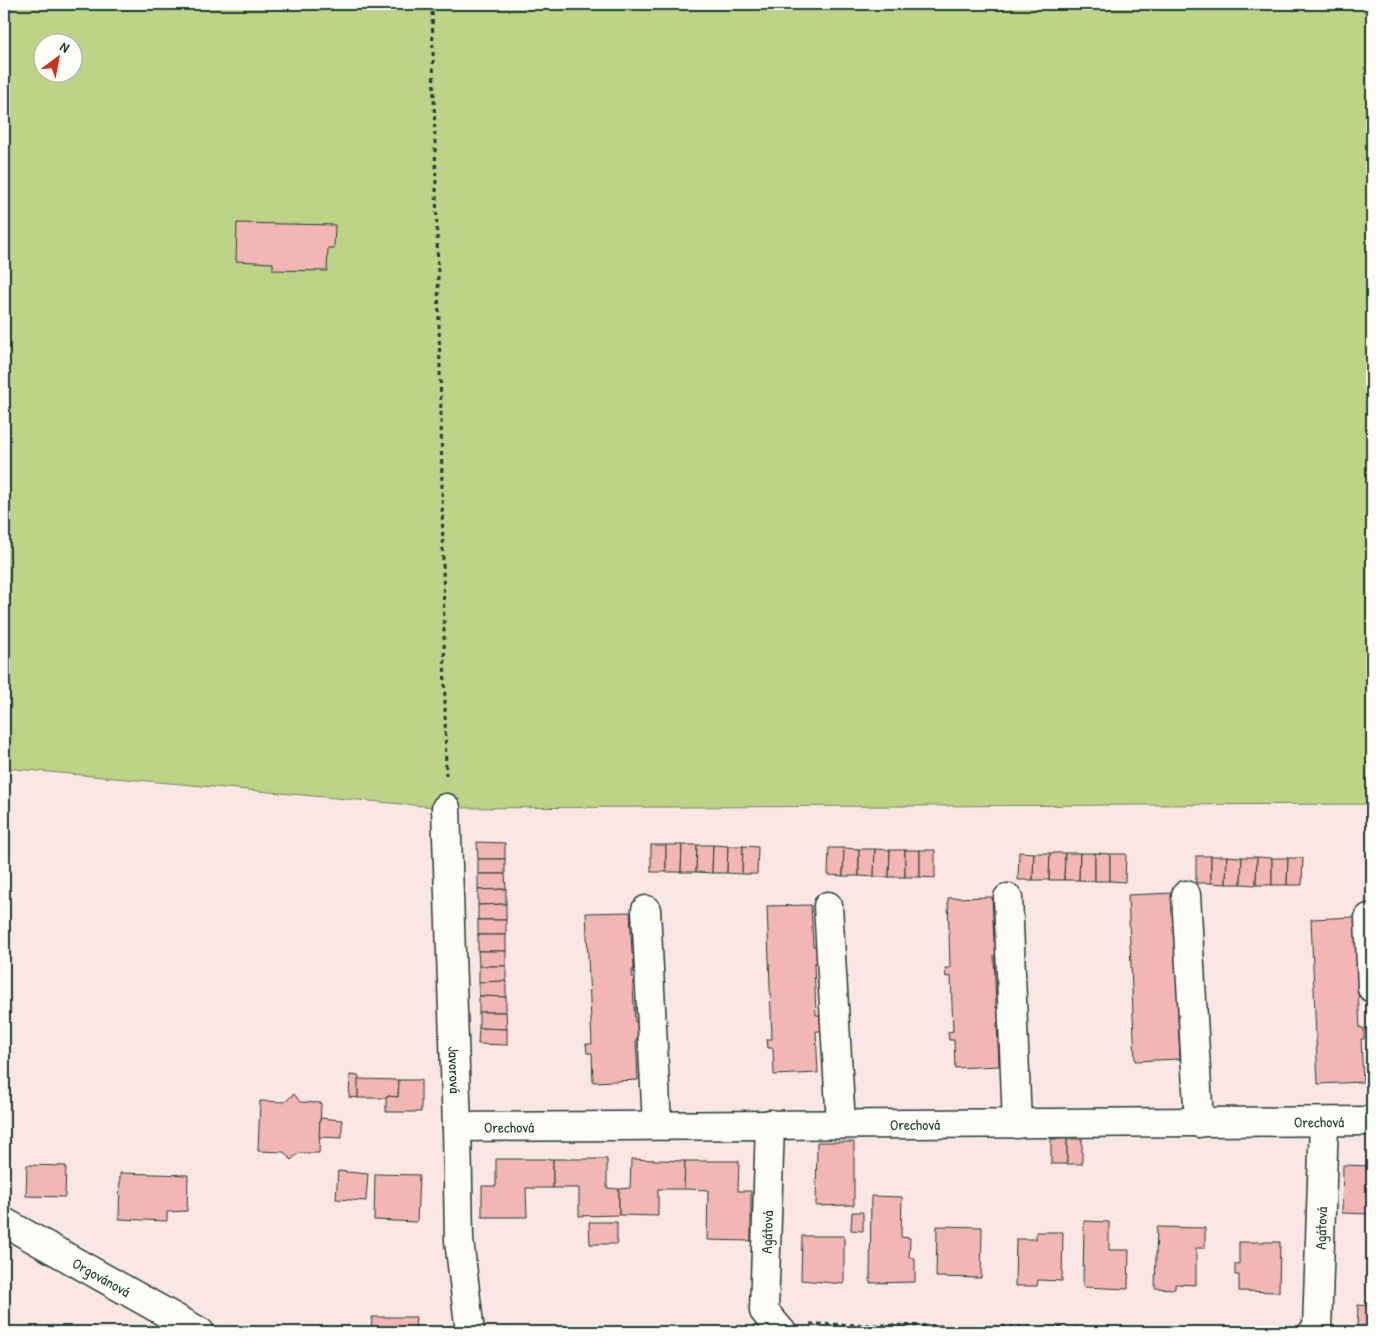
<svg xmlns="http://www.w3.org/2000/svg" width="1376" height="1336" font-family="'Patrick Hand',sans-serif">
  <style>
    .green { fill: #bed288; stroke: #6e885e; fill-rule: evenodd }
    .building { fill: #f2b6b5; stroke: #1f3d34 }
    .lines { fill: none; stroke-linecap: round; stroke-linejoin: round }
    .minor-casing { stroke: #1f3d34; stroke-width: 31 }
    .path { stroke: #1f3d34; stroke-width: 3; stroke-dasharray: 4 4; stroke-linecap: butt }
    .minor { stroke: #fdfcf7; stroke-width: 28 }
    .labels { text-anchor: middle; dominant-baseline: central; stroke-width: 5; stroke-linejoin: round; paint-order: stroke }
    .street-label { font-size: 15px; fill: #1f3d34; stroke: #fdfcf7 }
  </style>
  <rect width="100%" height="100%" fill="#fae7e3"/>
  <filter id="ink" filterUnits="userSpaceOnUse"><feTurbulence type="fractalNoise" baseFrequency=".02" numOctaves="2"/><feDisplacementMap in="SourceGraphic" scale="10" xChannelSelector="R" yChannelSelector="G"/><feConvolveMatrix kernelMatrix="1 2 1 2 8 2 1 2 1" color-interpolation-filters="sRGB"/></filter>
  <g filter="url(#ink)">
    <path class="green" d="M4,4h1368v800l-926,4 -442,-40zM42,42h30v30h-30z"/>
    <g class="building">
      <path d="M237,223l98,2 -1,23h-6l-1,23 -54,-1v-7l-37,-2z"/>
      <path d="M477,842l28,1v16h-27z"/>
      <rect x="651" y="845" width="15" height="27"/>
      <path d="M666,845h16l-1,27h-15z"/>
      <path d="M682,845h15l-1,27h-15z"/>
      <path d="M697,845h16l-1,28 -16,-1z"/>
      <path d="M713,845l15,1 -1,27h-15z"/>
      <path d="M728,846h15l-1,28 -15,-1z"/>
      <path d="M743,846l15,1 -1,27h-15z"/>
      <path d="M829,848h15l-1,28 -15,-1z"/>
      <path d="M844,848l15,1v27h-16z"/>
      <path d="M859,849h16l-1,28 -15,-1z"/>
      <path d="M875,849l15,1 -1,27h-15z"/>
      <path d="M890,850h15v27h-16z"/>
      <rect x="905" y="850" width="15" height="27"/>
      <path d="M920,850h15v28l-15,-1z"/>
      <path d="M1019,852l15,1 -1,27h-15z"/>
      <path d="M1034,853h16l-1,27h-16z"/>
      <path d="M1050,853h15l-1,27h-15z"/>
      <path d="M1065,853h15l-1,27h-15z"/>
      <path d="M1080,853h15v28l-16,-1z"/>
      <path d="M1095,853l15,1v27h-15z"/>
      <path d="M1110,854h16l-1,28 -15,-1z"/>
      <rect x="1196" y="856" width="15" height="27"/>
      <path d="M1211,856h16l-1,28 -15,-1z"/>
      <path d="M1227,856l15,1 -1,27h-15z"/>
      <path d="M1242,857h15l-1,28 -15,-1z"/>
      <path d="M1257,857l15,1v27h-16z"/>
      <path d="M1272,858h16l-1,27h-15z"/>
      <path d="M1288,858h15l-1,27h-15z"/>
      <rect x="478" y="859" width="27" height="15"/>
      <path d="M478,874h27l1,15 -28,1z"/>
      <path d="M506,889v15l-28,1v-15z"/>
      <path d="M1173,893l5,111h4l1,11 -5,1 2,43 -45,2 -7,-166z"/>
      <path d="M992,897l2,45h6l1,13h-7l2,53h6l1,14 -6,1 2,43 -44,2 -1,-28h-5l-1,-8 5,-1 -2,-55 -5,1 -1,-9h5l-2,-70z"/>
      <path d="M506,904v16h-28v-15z"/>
      <path d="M811,905l2,41h6v17h-5l2,52h6v16h-6l2,42 -44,2 -1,-27h-5l-1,-9h5l-5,-133z"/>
      <path d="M630,912l2,42h5l1,16h-6l3,52 5,-1 1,18h-5l2,41 -45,2 -1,-29h-5l-1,-9h6l-6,-131z"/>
      <path d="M1355,917l2,44 5,10 -5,1 3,56h4v11h-3l2,43 -45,2 -7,-165z"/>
      <rect x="478" y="920" width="28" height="15"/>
      <rect x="478" y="935" width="28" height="16"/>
      <path d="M478,951h28v15h-27z"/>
      <path d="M479,966h27v15l-27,1z"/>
      <path d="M506,981v16l-27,-1v-14z"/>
      <path d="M479,996l27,1v15h-27z"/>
      <path d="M479,1012h27l1,17 -28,-1z"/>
      <path d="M479,1028l28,1v16l-29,-1z"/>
      <path d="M350,1075l9,1 -1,22 -9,-1z"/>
      <path d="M358,1079l41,1 -1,17 -10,-1 -1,2h-29z"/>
      <path d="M399,1080h22v32h-35v-14h1l1,-2 10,1z"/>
      <path d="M294,1094l6,8 21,1 -2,50h-20l-8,7 -7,-8 -26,-1 2,-50 25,1z"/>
      <path d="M320,1118l22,2v18l-23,-1z"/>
      <rect x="1051" y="1139" width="16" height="25"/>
      <rect x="1067" y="1139" width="15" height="25"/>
      <path d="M817,1142h37v63l-38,1z"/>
      <path d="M496,1159h57v29h-27l1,29h-45v-31h14z"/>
      <path d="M553,1159h54v29l12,1v26l-40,1v-28h-26z"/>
      <path d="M631,1159l54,2 -1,28h-26v27l-39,-1v-26l11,-1z"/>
      <path d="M685,1161h54l-1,30h13v50l-44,-1 1,-50 -24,-1z"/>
      <path d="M27,1165l39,1 -1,31 -39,-1z"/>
      <path d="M1343,1165l29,1v48l-30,-1z"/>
      <path d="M338,1171l30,3 -2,27 -30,-2z"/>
      <path d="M120,1173l68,2 -1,36 -20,1v9l-48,-2z"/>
      <path d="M375,1174l44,1 -2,47 -43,-2z"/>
      <path d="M871,1196l31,1 -1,40 9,1 -1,20h6v24l-45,1z"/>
      <path d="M852,1212h11v19l-12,-1z"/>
      <path d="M1084,1221l25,1v28h20l-1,39 -45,-2z"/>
      <path d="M589,1222h28v22h-27z"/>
      <path d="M937,1226l45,1 -1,51 -45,-1z"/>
      <path d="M1157,1227l48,1v20h-9v37l-21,-1v5l-20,-1z"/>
      <path d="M1036,1232h27l-1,49 -24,-1 -1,6h-22l1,-47h20z"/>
      <path d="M802,1236h42v48l-43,-4z"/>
      <path d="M1239,1242h41l-1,50 -40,-1v-16h-4v-11h4z"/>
      <path d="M1358,1305l14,1v26h-15z"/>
      <path d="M372,1317h44l-1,15h-44z"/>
    </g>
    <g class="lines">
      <defs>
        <g id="minor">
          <path id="s1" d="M446,808l11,319 2,113 11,92"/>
          <path d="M1186,895l13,228"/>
          <path d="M1008,898l9,226"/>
          <path d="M828,906l13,218"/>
          <path d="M646,910l11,215"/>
          <path d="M1369,918l3,70"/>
          <path d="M770,1124l-6,187 18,21"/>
          <path id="s2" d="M457,1127l915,-6"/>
          <path id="s3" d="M4,1222l196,110"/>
          <path id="s4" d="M1313,1332l4,-3 7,-207"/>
        </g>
      </defs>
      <use href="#minor" class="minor-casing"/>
      <g class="path">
        <path d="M432,4l9,409 5,366"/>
        <path d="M810,1324l474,7"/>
      </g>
      <use href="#minor" class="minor"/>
    </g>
  </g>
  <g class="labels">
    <g class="street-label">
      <text stroke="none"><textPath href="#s1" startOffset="262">Javorová</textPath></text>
      <text stroke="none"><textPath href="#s2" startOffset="862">Orechová</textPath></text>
      <text stroke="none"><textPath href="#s2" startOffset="458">Orechová</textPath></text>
      <text stroke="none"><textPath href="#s2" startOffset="52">Orechová</textPath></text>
      <text stroke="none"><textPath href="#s4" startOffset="106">Agátová</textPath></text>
      <text transform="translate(767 1232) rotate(-88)">Agátová</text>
      <text stroke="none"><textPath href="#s3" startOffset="112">Orgovánová</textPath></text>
    </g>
  </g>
  <rect width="1376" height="1336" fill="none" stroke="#fdfcf7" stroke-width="20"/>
  <rect x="10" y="10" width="1356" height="1316" fill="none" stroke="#1f3d34" stroke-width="2" filter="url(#ink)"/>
  <g transform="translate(58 58) rotate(32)"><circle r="24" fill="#fdfcf7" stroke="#a4b0a9"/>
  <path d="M0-4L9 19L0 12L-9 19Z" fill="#c8321e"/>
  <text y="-8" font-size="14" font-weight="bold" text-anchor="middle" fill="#1f3d34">N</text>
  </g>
</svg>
